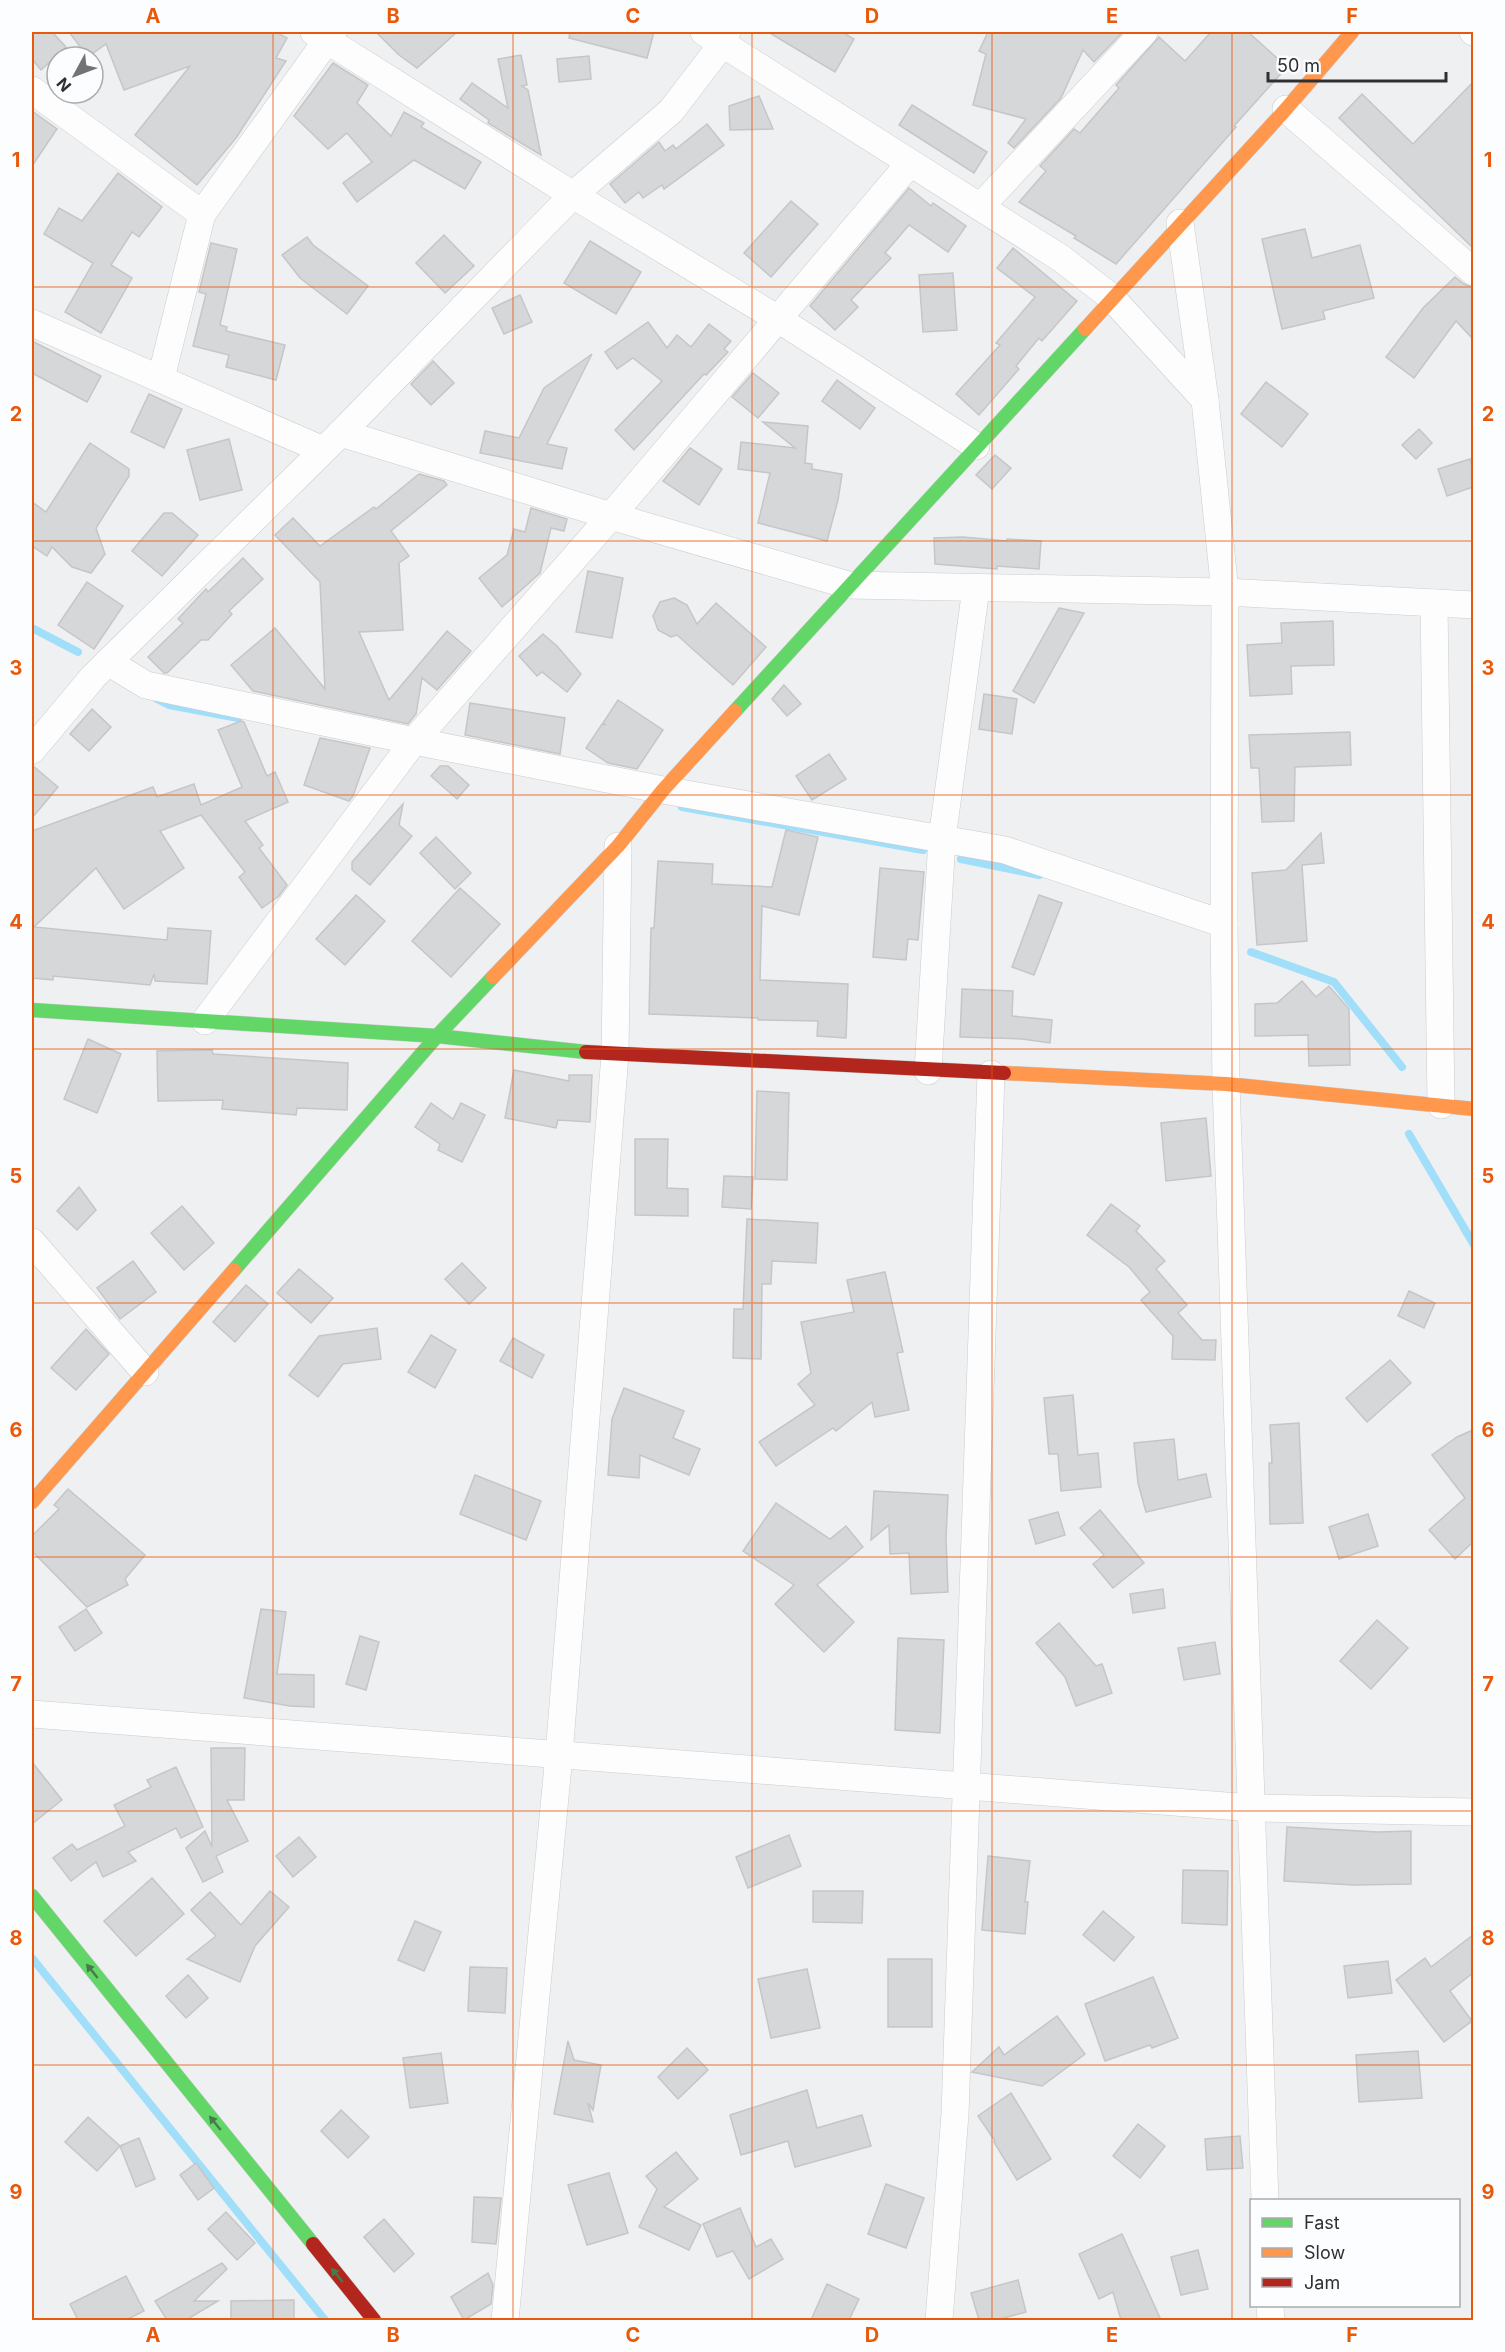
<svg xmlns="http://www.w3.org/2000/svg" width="1505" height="2352" font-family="Inter,sans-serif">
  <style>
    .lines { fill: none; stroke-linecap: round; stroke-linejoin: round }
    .stream { stroke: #a1def9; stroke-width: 8 }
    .building { fill: #d6d7d8; stroke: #c6c6c8; stroke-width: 1.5 }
    .street-casing { stroke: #cbcccd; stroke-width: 28 }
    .fast-casing { stroke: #cbcccd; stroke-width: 15 }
    .slow-casing { stroke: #cbcccd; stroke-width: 15 }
    .jam-casing { stroke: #cbcccd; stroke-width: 15 }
    .street { stroke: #fdfdfd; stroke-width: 27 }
    .fast { stroke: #63d668; stroke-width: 14 }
    .slow { stroke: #ff974d; stroke-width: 14 }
    .jam { stroke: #b3261e; stroke-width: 14 }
    .oneway { fill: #467b4a }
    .grid { fill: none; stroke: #e8590c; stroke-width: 1.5; stroke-opacity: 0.55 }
    .neatline { fill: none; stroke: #e8590c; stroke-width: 2 }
    .grid-label { font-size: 20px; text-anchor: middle; font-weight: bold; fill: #e8590c }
  </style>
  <rect width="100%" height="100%" fill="#eff0f2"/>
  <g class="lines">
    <g class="stream">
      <path d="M32,628l46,24"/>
      <path d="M157,699l12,6 69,13"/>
      <path d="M682,807l241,43"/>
      <path d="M961,859l78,16"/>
      <path d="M1251,952l83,30 68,85"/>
      <path d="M1409,1134l65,111"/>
      <path d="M32,1958l293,362"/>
    </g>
  </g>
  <g class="building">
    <path d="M32,32h20l14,15 -25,23 -9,-11z"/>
    <path d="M69,32h207l11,6 -11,20 10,3 -50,77 -39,47 -62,-50 55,-69 -66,24 -18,-46 -18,13z"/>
    <path d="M376,32h81l-40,36 -18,-13z"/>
    <path d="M570,32h84l-7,26 -78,-20z"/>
    <path d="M768,32h74l12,7 -19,33z"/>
    <path d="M988,32h135l-29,30 -11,-12 -22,48 -47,50 -6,-5 18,-24 -53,-14 13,-51 -7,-3z"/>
    <path d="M1211,32h37l39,35 -53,59 2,1 -120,137 -42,-26 2,-2 -57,-34 27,-31 -6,-5 34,-37 6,4 39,-45 -3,-3 43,-48 26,24z"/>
    <path d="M521,55l6,30 -5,1 6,4 13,65 -53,-32 1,-3 -29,-21 12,-16 36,25 -10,-49z"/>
    <path d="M589,56l2,23 -32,3 -2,-23z"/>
    <path d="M333,63l35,22 -11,18 34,33 13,-24 20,11 -3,4 60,35 -16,27 -51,-29 -57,42 -14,-19 29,-21 -25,-29 -19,16 -34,-33z"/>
    <path d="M1473,82v166l-134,-130 23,-24 51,50z"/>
    <path d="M759,96l14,33 -43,1 -1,-24z"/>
    <path d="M912,105l75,47 -13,21 -75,-48z"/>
    <path d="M32,111l25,18 -25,37z"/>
    <path d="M707,124l17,21 -60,44 -2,-4 -19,13 -4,-6 -14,11 -15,-19 49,-42 6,9 8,-6 3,4z"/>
    <path d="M118,173l44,34 -23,30 -7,-5 -21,33 21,13 -31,55 -36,-21 28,-49 -49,-29 15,-26 23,13z"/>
    <path d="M909,188l22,18 2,-3 33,23 -18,26 -39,-27 -24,28 6,5 -40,42 7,7 -23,23 -25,-24z"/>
    <path d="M791,201l27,23 -47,53 -27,-24z"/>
    <path d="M1305,229l7,29 48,-13 14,53 -51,13 2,8 -43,10 -20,-90z"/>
    <path d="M444,235l30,31 -29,27 -29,-30z"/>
    <path d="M307,237l6,8 55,41 -21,28 -47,-36 -18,-23z"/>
    <path d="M590,241l51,31 -25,42 -52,-31z"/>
    <path d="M211,243l26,6 -17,76 7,2 -1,4 59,14 -9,35 -50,-13 3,-12 -36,-9 13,-52 -7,-2z"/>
    <path d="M1013,248l64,53 -35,40 -3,-3 -23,28 3,3 -40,46 -23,-21 44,-49 -4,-2 39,-46 -38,-29z"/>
    <path d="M953,273l4,57 -34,2 -4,-57z"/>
    <path d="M1455,277l9,7 9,3v52l-17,-18 -42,57 -28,-21 37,-49z"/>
    <path d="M520,295l12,27 -28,12 -12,-26z"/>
    <path d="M648,322l19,26 10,-13 14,12 18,-23 22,17 -7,8 4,3 -22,23 -2,-1 -70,76 -19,-20 47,-49 -29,-23 -16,11 -12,-17z"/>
    <path d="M32,341l69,35 -14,26 -55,-29z"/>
    <path d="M592,354l-45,90 20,4 -5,21 -82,-16 5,-22 34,7 25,-50z"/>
    <path d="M433,361l21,22 -23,22 -20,-21z"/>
    <path d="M753,373l26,20 -21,25 -26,-21z"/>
    <path d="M837,380l38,28 -15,21 -38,-28z"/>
    <path d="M1266,382l42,32 -26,33 -41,-33z"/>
    <path d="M149,394l33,15 -18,39 -33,-16z"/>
    <path d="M763,422l45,4 -3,37 7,1v5l30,5 -4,26 -11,41 -69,-18 12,-50 -32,-4 3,-27 54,6z"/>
    <path d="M1419,429l13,14 -16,16 -14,-14z"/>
    <path d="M229,439l13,51 -42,10 -13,-50z"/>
    <path d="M90,443l39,26v7l-33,52 9,26 -14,19 -19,-6 -20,-20 -5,9 -15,-10v-44l14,10z"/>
    <path d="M690,448l32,21 -23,36 -36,-24z"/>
    <path d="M995,455l16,13 -19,21 -16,-14z"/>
    <path d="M1470,459l3,11v17l-26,9 -9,-27z"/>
    <path d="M419,474l25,7 3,4 -56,46 18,25 -10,7 4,67 -44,2 30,68 58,-69 24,20 -34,39 -15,-12 -6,36 -8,10 -155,-33 -22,-26 44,-37 50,61 -5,-107 -45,-47 18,-17 27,28 54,-39 2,2z"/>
    <path d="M531,508l36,11 -3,12 -13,-3 -11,45 -38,34 -23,-29 28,-23 7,-26 11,3z"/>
    <path d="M164,513h8l26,22 -36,41 -30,-25z"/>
    <path d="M963,537l44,4v-2l34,2 -2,28 -42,-3v3l-62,-5 -1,-26z"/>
    <path d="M243,558l20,21 -34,32 3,3 -24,26h-7l-34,33h-3l-16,-16 35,-34 -5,-4 28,-30 2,3z"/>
    <path d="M588,571l35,7 -11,60 -36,-6z"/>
    <path d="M87,582l36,24 -29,43 -36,-24z"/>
    <path d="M674,598l13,7 10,19 19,-21 50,44 -33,38 -56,-50 -6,2 -13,-7 -5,-14 7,-14z"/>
    <path d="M1059,608l25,5 -50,90 -21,-12z"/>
    <path d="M1333,621l1,44 -43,1 1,28 -42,2 -3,-51 35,-2 -1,-20z"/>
    <path d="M543,634l14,12 24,28 -14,18 -25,-20 -5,4 -18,-20z"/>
    <path d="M784,685l17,19 -14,12 -15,-17z"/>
    <path d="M984,694l33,5 -5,35 -33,-5z"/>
    <path d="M618,700l45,30 -26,39 -29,-6 -22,-15 16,-24 4,1 -3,-2z"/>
    <path d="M470,703l95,15 -5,36 -95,-19z"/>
    <path d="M92,709l19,18 -22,24 -19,-17z"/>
    <path d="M241,721l3,1 23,54 8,-4 13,30 -43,19 18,24 -4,3 28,37 -8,11 -17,12 -23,-31 6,-5 -44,-57 -41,16 24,37 -60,41 -28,-41 -62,59 133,13 1,-12 43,3 -4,53 -52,-3 -1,-7 -4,11 -97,-9v4l-21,-2v-147l121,-44 4,10 37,-13 7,21 41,-18 -24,-57z"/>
    <path d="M1350,732l1,33 -56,2 -1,54 -32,1 -3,-54h-8l-2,-33z"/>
    <path d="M320,738l50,10 -17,48 -4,5 -45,-16z"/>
    <path d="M829,754l17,25 -34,21 -16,-24z"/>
    <path d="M32,765l26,22 -26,31z"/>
    <path d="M440,766h8l21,19 -12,14 -26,-23z"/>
    <path d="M403,804l-4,21 13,11 -42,49 -18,-15v-8z"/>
    <path d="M786,830l32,7 -19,78 -37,-9 -2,74 88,4 -2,54 -29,-2 1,-15 -60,-1v-2l-109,-4 2,-86h3l4,-67 55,3 -1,20 60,3z"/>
    <path d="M1321,833l3,30 -22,2 5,76 -50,4 -5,-72 34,-3z"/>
    <path d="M436,837l35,36 -16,16 -35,-36z"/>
    <path d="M880,868l44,4 -6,68 -10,-1 -2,21 -33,-3z"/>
    <path d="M460,888l40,36 -49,53 -39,-36z"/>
    <path d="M356,895l29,26 -40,44 -29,-26z"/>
    <path d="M1039,895l23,8 -28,72 -22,-8z"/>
    <path d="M1302,981l14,16 13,-11 20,23 1,56 -41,1 -1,-31 -53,1v-32l22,-1z"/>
    <path d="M962,989l51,2 -1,25 40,4 -2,23 -28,-4 -62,-2z"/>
    <path d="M88,1039l33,15 -24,59 -33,-14z"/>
    <path d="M212,1050l1,4 135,9 -1,47 -50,-2 -1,7 -74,-6 1,-9 -65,1 -1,-50z"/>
    <path d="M514,1070l55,11v-6h23l-2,47 -32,-2 -2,8 -51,-10z"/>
    <path d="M757,1091l32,2 -2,87 -32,-1z"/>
    <path d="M431,1103l22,16 8,-16 24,12 -23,47 -24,-12 2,-6 -25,-17z"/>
    <path d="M1206,1118l5,58 -45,5 -5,-58z"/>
    <path d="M635,1139h33l-1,49 21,1v27l-53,-1z"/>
    <path d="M724,1176l29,1 -2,32 -29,-2z"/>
    <path d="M79,1187l17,23 -19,20 -20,-19z"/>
    <path d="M1111,1204l29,22 -4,5 29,30 -9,8 31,36 -9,8 24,27h14l-1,20 -43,-1 1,-23 -32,-36 9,-8 -21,-25 -42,-32z"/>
    <path d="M182,1206l32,37 -30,27 -33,-37z"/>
    <path d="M747,1219l71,4 -2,40 -44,-2 -1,23h-9l-1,75 -28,-1 1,-49h9z"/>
    <path d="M133,1261l23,31 -36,27 -23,-31z"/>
    <path d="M462,1263l24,25 -17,16 -24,-25z"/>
    <path d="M299,1269l34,29 -22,25 -34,-30z"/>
    <path d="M885,1272l18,80 -6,1 12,57 -34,7 -3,-15 -36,29 -3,-3 -57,38 -17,-24 56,-37 -17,-21 13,-11 -10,-51 53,-10 -7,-32z"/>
    <path d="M246,1285l22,19 -33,38 -22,-20z"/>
    <path d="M1409,1291l26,12 -11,25 -26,-12z"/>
    <path d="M377,1328l4,31 -38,5 -25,33 -29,-22 30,-39z"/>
    <path d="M86,1329l23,25 -33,36 -25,-22z"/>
    <path d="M431,1335l25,15 -21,38 -27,-16z"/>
    <path d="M513,1338l31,17 -12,23 -32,-17z"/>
    <path d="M1390,1360l21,23 -44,39 -21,-24z"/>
    <path d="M624,1388l60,23 -11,27 27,11 -11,26 -49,-20 -1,23 -31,-3 4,-56z"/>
    <path d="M1073,1395l5,60 20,-2 3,34 -40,4 -3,-37h-9l-5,-56z"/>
    <path d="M1299,1423l4,100 -33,1 -1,-61h3l-2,-38z"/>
    <path d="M1473,1430v112l-18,17 -26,-29 36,-32 -33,-43 25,-18z"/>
    <path d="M1174,1439l4,41 28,-6 5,23 -65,15 -8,-29 -4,-40z"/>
    <path d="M475,1475l66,26 -15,39 -66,-26z"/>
    <path d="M68,1489l77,66 -20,24 3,6 -41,22 -55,-56v-15l27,-27 -5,-4z"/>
    <path d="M874,1491l74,4 -2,43 2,54 -37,2 -2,-41 -19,1 -1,-29 -18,15z"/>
    <path d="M776,1503l54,36 16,-13 17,21 -46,38 37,37 -30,30 -49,-48 19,-19 -51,-34z"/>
    <path d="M1100,1510l44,53 -31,25 -20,-24 11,-9 -24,-27z"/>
    <path d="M1058,1512l7,23 -29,9 -7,-24z"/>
    <path d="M1368,1514l10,32 -39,13 -10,-32z"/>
    <path d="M1163,1589l2,19 -32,5 -3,-19z"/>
    <path d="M86,1609l16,24 -27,18 -16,-24z"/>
    <path d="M261,1609l25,3 -9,62 37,1v32l-24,-1 -46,-8z"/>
    <path d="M1377,1620l31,28 -37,41 -31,-28z"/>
    <path d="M1059,1623l37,43 6,-2 10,29 -36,13 -11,-29 -29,-34z"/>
    <path d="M360,1636l19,6 -13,48 -20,-6z"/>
    <path d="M898,1638l46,2 -4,93 -45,-3z"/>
    <path d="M1215,1642l5,32 -36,6 -6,-32z"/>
    <path d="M211,1748h34l-1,52h-17l21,41 -32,15 7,16 -20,10 -17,-34 19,-17 7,16z"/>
    <path d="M32,1762l30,38 -30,24z"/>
    <path d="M176,1767l27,60 -22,11 -5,-10 -48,24 8,9 -33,16 -7,-15 -25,19 -18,-23 19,-14 5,6 48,-24 -11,-21 37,-18 -4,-7z"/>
    <path d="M1287,1827l91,5 33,-1v53l-57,1 -70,-4z"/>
    <path d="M789,1835l12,31 -53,22 -12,-31z"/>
    <path d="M299,1837l17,20 -23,20 -17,-21z"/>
    <path d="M988,1856l42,5 -5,41h3l-3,32 -43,-4z"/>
    <path d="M1183,1870l45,1 -1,54 -45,-2z"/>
    <path d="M152,1878l32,36 -48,42 -32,-35z"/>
    <path d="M270,1891l19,16 -34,39 -15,36 -53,-23 29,-23 -25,-26 19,-18 31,33z"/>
    <path d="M813,1891h50l-1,32 -49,-1z"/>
    <path d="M1103,1911l31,26 -20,24 -31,-26z"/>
    <path d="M415,1921l26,11 -17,39 -26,-11z"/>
    <path d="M1473,1935v38l-23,18 22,30 -28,21 -48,-62 29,-22 6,9z"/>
    <rect x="888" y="1959" width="44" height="68"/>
    <path d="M1388,1961l4,32 -44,5 -4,-32z"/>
    <path d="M470,1967l37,1 -2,45 -37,-2z"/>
    <path d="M807,1969l13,59 -49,10 -13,-59z"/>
    <path d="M188,1975l20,23 -22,20 -20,-22z"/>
    <path d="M1153,1977l25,61 -26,10 -2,-3 -45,16 -20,-57z"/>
    <path d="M1057,2016l28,38 -43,32 -70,-14 27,-25 5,8z"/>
    <path d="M568,2041l6,19 27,5 -8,45 -5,-7 5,19 -39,-8z"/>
    <path d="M687,2048l21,22 -30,29 -20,-22z"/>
    <path d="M1418,2051l4,47 -63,4 -3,-47z"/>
    <path d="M441,2053l7,50 -38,5 -7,-50z"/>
    <path d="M807,2090l10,38 45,-13 9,31 -76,21 -7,-26 -47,14 -11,-40z"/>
    <path d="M1011,2093l40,66 -34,21 -23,-38 1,-1 -17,-25z"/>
    <path d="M341,2110l28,27 -21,21 -27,-27z"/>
    <path d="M88,2117l32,29 -23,25 -32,-29z"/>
    <path d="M1138,2124l27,22 -25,32 -27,-22z"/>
    <path d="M1240,2136l3,32 -36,2 -2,-31z"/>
    <path d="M139,2138l16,41 -19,8 -16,-41z"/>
    <path d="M676,2152l22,27 -34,28 37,18 -12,25 -50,-23 18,-38 -11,-13z"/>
    <path d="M196,2163l18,25 -16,12 -18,-25z"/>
    <path d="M609,2173l19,60 -41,12 -19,-60z"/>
    <path d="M886,2184l38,14 -18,50 -38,-14z"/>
    <path d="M474,2197l27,1 -5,46 -24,-2z"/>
    <path d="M740,2208l16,39 15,-8 12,20 -34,20 -16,-28 -16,6 -14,-33z"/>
    <path d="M226,2212l29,31 -18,17 -29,-31z"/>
    <path d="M384,2219l30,35 -20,18 -30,-35z"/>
    <path d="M1122,2234l39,86h-40l-8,-28 -14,7 -20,-45z"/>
    <path d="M1198,2250l10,39 -27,6 -10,-38z"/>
    <path d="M222,2263l5,6 -33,32h24l-32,19h-19l-12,-19z"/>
    <path d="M488,2273l5,12 -2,19 -27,16 -13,-23z"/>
    <path d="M126,2276l18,35 -18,9h-48l-8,-16z"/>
    <path d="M1018,2280l8,32 -30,8h-17l-8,-27z"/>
    <path d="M827,2284l32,15 -10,21h-38z"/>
    <path d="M294,2300v20h-63v-19z"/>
  </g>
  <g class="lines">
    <defs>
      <g id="street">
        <path d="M314,32l259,163 205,124 198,127"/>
        <path d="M704,32l358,227 49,38 94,103 20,192 -1,332 2,160 39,1116"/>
        <path d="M1473,32h1"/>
        <path d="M32,90l170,124"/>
        <path d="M1286,109l188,163"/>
        <path d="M980,207l164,-175"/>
        <path d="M1180,223l25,177"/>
        <path d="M32,323l291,127"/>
        <path d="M161,378l41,-164 131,-182"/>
        <path d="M341,433l270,83 237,69 377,7 249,13"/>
        <path d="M1434,603l7,502"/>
        <path d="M108,662l38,23 268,56 249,49 342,60 219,74"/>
        <path d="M32,750l61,-73 248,-244 232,-238 98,-84 52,-68 4,-11"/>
        <path d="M205,1021l209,-280 197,-225 299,-353"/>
        <path d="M928,1071l14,-232 34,-251"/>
        <path d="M32,1242l113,130"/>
        <path d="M32,1714l1220,94 222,4"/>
        <path d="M1270,2306l1,14"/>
        <path d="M505,2320l54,-565 56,-700 3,-209"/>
        <path d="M939,2320l16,-206 36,-1040"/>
      </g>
      <g id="fast">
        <path d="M735,711l350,-382"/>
        <path d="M32,1010l405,26 149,16"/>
        <path d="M234,1270l203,-234 56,-59"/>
        <path d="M32,1896l281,348"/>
      </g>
      <g id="slow">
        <path d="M1085,329l201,-220 66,-77"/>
        <path d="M493,977l125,-131 45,-56 72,-79"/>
        <path d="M1004,1073l222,11 248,25"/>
        <path d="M32,1502l202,-232"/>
      </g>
      <g id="jam">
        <path d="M586,1052l418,21"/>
        <path d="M313,2244l61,76"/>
      </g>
    </defs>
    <use href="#street" class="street-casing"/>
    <use href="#fast" class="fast-casing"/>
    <use href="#slow" class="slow-casing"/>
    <use href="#jam" class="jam-casing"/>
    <use href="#street" class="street"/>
    <use href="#fast" class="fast"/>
    <use href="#slow" class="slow"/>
    <use href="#jam" class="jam"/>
  </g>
  <defs><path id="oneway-solid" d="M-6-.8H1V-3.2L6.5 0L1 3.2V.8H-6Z" transform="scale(1.5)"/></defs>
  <g class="oneway">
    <use href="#oneway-solid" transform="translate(92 1971) rotate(-129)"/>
    <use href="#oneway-solid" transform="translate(215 2123) rotate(-129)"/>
    <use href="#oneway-solid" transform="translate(337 2275) rotate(-129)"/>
  </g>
  <path class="grid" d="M273,32v2288M513,32v2288M752,32v2288M992,32v2288M1232,32v2288M32,287h1442M32,541h1442M32,795h1442M32,1049h1442M32,1303h1442M32,1557h1442M32,1811h1442M32,2065h1442"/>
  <rect width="1505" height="2352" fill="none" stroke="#fcfdff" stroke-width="66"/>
  <rect x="1250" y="2199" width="210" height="108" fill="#fcfdff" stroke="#aaabad" stroke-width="1.5"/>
  <rect x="1262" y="2218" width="30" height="9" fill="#63d668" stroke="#aaabad" stroke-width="1.5"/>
  <text x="1304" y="2229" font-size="18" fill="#2f3031">Fast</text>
  <rect x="1262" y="2248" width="30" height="9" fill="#ff974d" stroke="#aaabad" stroke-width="1.5"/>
  <text x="1304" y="2259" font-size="18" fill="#2f3031">Slow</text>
  <rect x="1262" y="2278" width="30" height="9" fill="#b3261e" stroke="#aaabad" stroke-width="1.5"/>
  <text x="1304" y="2289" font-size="18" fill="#2f3031">Jam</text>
  <g transform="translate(75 75) rotate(229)"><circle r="28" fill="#fcfdff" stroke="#aaabad" stroke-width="1.5"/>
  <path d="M0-4.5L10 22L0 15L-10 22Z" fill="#727375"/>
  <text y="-9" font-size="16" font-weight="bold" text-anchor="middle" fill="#2f3031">N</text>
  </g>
  <path d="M1268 72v9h178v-9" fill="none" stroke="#2f3031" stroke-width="3"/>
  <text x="1277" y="72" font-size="18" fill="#2f3031" stroke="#fcfdff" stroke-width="4.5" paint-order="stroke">50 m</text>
  <rect x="33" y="33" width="1439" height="2286" class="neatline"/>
  <g class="grid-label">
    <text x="153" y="23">A</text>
    <text x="393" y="23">B</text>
    <text x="633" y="23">C</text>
    <text x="872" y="23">D</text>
    <text x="1112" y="23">E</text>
    <text x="1352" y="23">F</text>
    <text x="16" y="167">1</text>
    <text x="1488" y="167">1</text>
    <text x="16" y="421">2</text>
    <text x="1488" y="421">2</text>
    <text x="16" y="675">3</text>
    <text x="1488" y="675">3</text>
    <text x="16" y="929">4</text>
    <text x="1488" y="929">4</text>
    <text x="16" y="1183">5</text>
    <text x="1488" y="1183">5</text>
    <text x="16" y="1437">6</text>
    <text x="1488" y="1437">6</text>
    <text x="16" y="1691">7</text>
    <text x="1488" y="1691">7</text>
    <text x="16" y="1945">8</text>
    <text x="1488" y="1945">8</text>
    <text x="16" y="2199">9</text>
    <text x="1488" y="2199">9</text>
    <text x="153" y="2342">A</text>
    <text x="393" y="2342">B</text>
    <text x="633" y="2342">C</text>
    <text x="872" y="2342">D</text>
    <text x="1112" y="2342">E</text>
    <text x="1352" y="2342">F</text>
  </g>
</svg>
